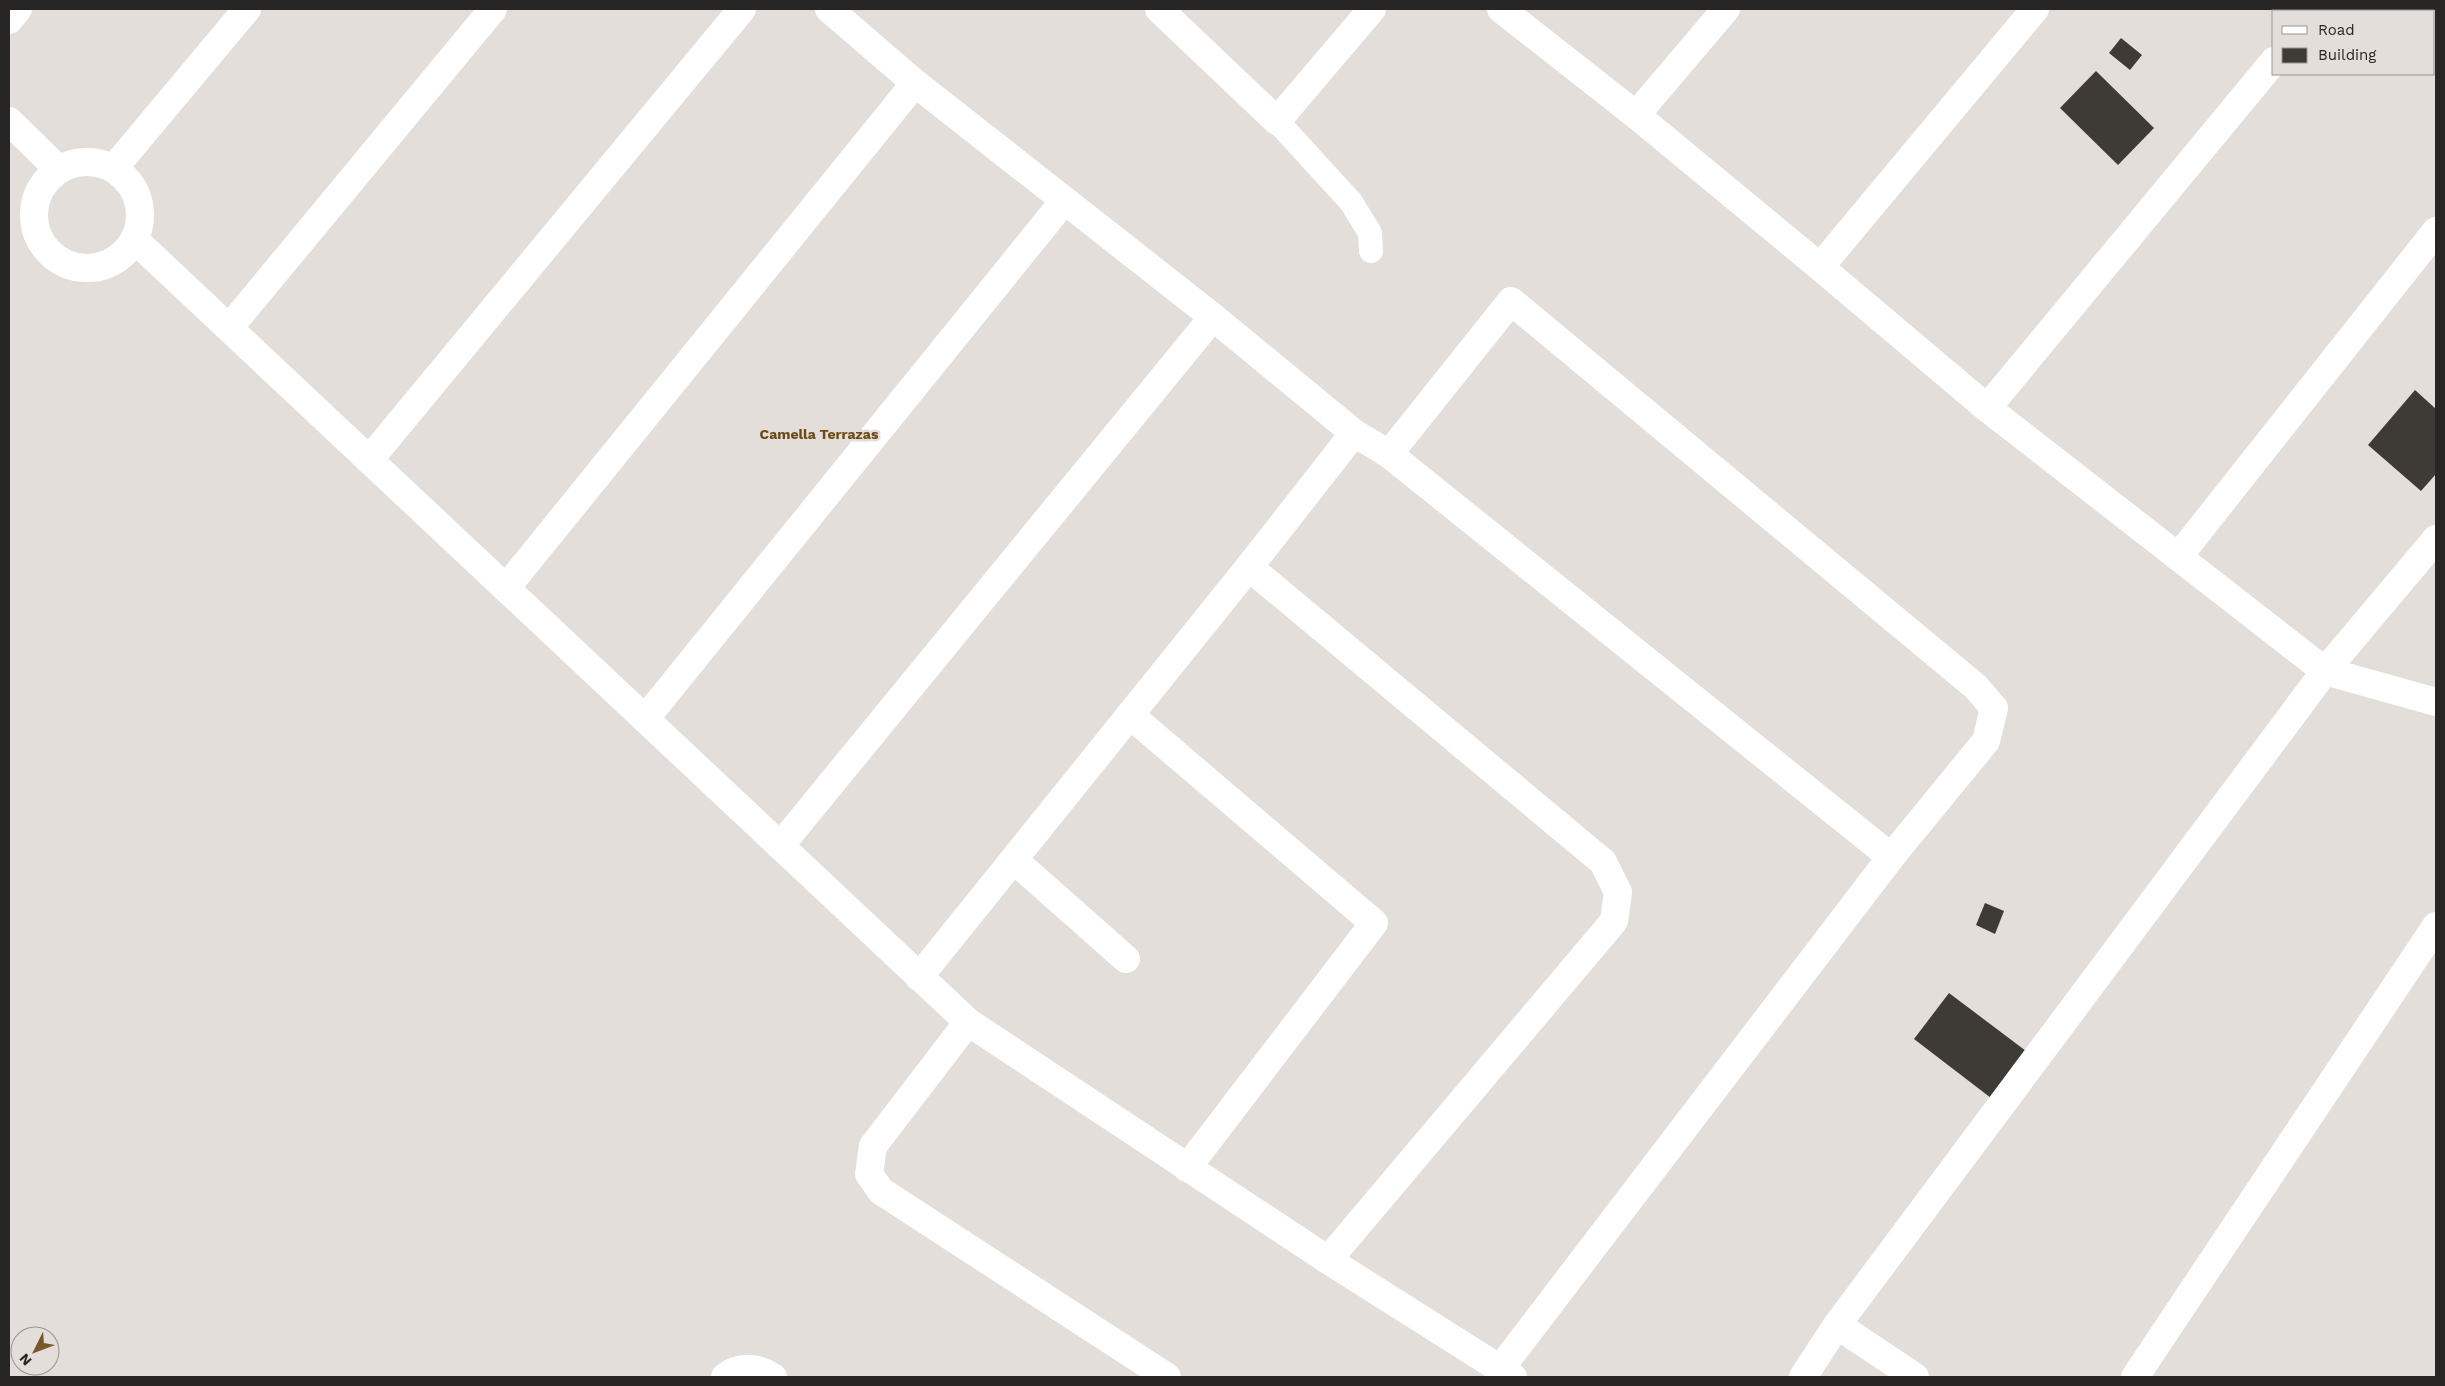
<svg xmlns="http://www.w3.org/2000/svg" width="2445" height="1386" font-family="'Work Sans',sans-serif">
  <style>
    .building { fill: #3e3b37 }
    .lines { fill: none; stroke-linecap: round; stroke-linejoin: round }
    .service { stroke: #fff; stroke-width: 24 }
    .minor { stroke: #fff; stroke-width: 28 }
    .labels { text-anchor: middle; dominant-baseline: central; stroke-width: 5; stroke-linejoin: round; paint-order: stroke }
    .neighbourhood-label { font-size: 14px; font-weight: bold; fill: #6d4b18; stroke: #e3deda }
  </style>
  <rect width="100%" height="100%" fill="#e3deda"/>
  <g class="building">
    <path d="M2121,38l21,17 -12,15 -21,-17z"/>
    <path d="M2096,71l58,57 -36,37 -58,-57z"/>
    <path d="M2415,390l21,19v65l-15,17 -53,-46z"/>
    <path d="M1985,903l19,8 -9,23 -19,-9z"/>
    <path d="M1949,993l77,58 -35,47 -77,-59z"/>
  </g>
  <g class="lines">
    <path class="service" d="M1277,121l74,81 19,31 1,18"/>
    <g class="minor">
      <path d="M829,9l86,74 298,234 141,116 35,21 502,403"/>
      <path d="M1159,9l118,112 95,-112"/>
      <path d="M1501,9l135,106 184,152 167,141 338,263 111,31"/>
      <path d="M2315,11l2,-2"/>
      <path d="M9,20l9,-11"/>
      <path d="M1636,115l90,-106"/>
      <path d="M9,121l49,48"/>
      <circle cx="87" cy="215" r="53"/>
      <path d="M114,168l133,-159"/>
      <path d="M135,240l833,782 360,238 185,117"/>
      <path d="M1820,267l215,-258"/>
      <path d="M229,328l264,-319"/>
      <path d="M1987,408l287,-347"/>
      <path d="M1389,454l122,-153 465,386 18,21 -8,33 -95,116 -391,512"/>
      <path d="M369,460l373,-451"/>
      <path d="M2178,557l258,-326"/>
      <path d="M1249,567l354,295 15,30 -4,29 -286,339"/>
      <path d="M506,588l409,-505"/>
      <path d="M1130,715l244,208 -187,245"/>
      <path d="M645,719l419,-518"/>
      <path d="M780,846l433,-529"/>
      <path d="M1014,860l112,99"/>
      <path d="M919,977l330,-410 105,-134"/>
      <path d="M968,1022l-95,124 -4,28 12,17 286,186"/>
      <path d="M725,1377c15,-12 32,-10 48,0"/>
      <path d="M1803,1377l34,-52"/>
      <path d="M1915,1377l-78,-52 488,-654 111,-132"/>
      <path d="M2135,1377l301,-451"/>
    </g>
  </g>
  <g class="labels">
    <g class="neighbourhood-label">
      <text x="819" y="434">Camella Terrazas</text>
    </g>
  </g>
  <rect width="2445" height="1386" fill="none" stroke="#272624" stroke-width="20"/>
  <rect x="2272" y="10" width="162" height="65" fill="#e3deda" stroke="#989491"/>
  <rect x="2282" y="26" width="25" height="8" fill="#ffffff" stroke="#989491"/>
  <text x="2318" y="35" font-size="15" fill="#272624">Road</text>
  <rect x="2282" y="48" width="25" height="15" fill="#3e3b37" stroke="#989491"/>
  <text x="2318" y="60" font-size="15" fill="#272624">Building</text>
  <g transform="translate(35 1351) rotate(228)"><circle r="24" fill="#e3deda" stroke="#989491"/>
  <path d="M0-4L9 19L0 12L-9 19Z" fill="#77582d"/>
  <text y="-8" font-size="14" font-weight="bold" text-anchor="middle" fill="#272624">N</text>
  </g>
</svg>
